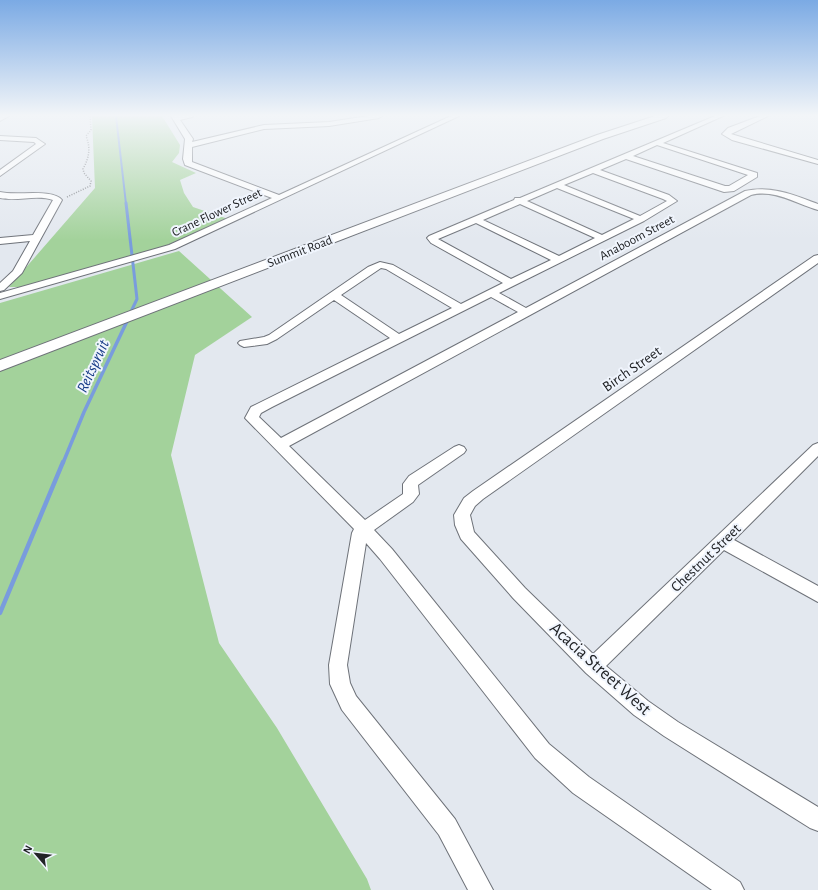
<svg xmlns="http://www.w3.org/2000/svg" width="818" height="890" font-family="'Alegreya Sans',sans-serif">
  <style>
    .green { fill: #a3d29b }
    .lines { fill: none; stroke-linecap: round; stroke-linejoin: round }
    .stream-far3 { stroke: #799cdd; stroke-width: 2 }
    .stream-far2 { stroke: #799cdd; stroke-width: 3 }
    .stream-far1 { stroke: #799cdd; stroke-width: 3.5 }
    .stream { stroke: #799cdd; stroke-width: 4.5 }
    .minor-casing { stroke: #6e7279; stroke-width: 2 }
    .secondary-casing { stroke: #6e7279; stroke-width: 2 }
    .path { stroke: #7a7d82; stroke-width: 1.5; stroke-dasharray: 1 1.5; stroke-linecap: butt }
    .minor { fill: #fff; fill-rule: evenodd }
    .secondary { fill: #fff; fill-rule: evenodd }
    .labels { text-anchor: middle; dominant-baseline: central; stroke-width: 4; stroke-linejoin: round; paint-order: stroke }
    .far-street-label { font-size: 13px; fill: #212326; stroke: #f0f5fd }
    .street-label { font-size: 15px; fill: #212326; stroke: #f0f5fd }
    .water-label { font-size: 16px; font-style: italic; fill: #183c88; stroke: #f0f5fd }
    .near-street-label { font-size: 18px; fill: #212326; stroke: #f0f5fd }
  </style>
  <rect width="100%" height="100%" fill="#e3e8ef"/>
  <g class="green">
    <path d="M92,116h70l18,29 -1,8 -7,9 24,11 -16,7 4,13 9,14 35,12 -65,28 -140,40h-14l86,-99z"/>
    <path d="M179,251l73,66 -57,38 -24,100 48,188 58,85 90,151 4,11h-371v-587z"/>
  </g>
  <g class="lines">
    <path class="stream-far3" d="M116,116l10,88"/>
    <path class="stream-far2" d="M126,203l11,96 -9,19"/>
    <path class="stream-far1" d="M63,463l21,-51 45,-95"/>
    <path class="stream" d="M0,613l63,-151"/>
    <defs>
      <g id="minor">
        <path d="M0,116h9l-9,5z"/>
        <path d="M171,116h22l-1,1 -12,3 13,19 -1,3 72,-17 65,-3 39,-6h14l-3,2 -50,8 -65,3 -72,18v15l87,33 172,-79h8l-284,133 -175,50v-6l169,-48 103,-47 -87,-33 -2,-6 2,-20z"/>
        <path d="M715,116h8l-60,27 94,30v4l-23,14 -10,1 -98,-33 -26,11 69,25 8,6 -33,20 -145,72 27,15 219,-117c26,-6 49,4 73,13v6c-22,-6 -43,-21 -67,-15l-462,251 76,74 38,-26v-10l6,-8 45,-29 5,-2 5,2 2,3 -2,3 -46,32 1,9 -6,8 -39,28 18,19 157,195 40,33 151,105 4,8h-32l-139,-97 -38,-35 -155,-199 -14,-16 -19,122 3,18 6,13 99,123 38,71h-25l-29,-55 -97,-125 -12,-26 -1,-19 23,-132 2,-4 -109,-111 6,-11 139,-69 -56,-38 -57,39 -10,5 -23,3 -4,-2 -2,-2 2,-2 24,-4 5,-2 99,-68 12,-5 13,3 68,39 42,-21 -72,-40 -4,-5 2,-2 85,-36 1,-2h5zM657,145l79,26 12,4 -19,11h-4l-92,-30zM593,173l70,26 4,2 -27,15 -76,-31zM557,188l77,31 -32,16 -75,-34zM520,204l75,34 -36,18 -76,-36zM476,223l75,37 -40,19 -73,-40zM381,268l5,1 66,39 -53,26 -58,-39zM491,297l27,15 -237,126 -22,-21 2,-4 11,-6z"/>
        <path d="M760,116h8l-37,18 87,26v4l-86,-24 -10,-6 6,-6z"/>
        <path d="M0,136l36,2 9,6 -45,32v-6l36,-26 -2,-2 -34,-2z"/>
        <path d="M0,192c16,4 53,-4 62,8l-40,73 -18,17 -4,1v-8l13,-12 17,-30 -30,3v-6l33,-3 20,-35c-16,-6 -36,2 -53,-2z"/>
        <path d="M818,255v8l-335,236 -8,7 -5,9 4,17 51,56 68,66 220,-209 5,-2v13l-84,84 84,46v16l-94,-52 -118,116 42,35 30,21 140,85v24l-8,-3 -146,-92 -30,-21 -48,-42 -73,-75 -52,-59 -6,-14 -1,-10 10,-17 9,-7 341,-235z"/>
      </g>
      <path id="secondary" d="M655,116h13l-2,2 -63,21 -603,232v-11l597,-225z"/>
    </defs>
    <use href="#minor" class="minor-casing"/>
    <use href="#secondary" class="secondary-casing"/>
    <path class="path" d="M67,197l23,-11 1,-5 -7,-8 -1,-4c6,-11 8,-21 3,-33l5,-6 -1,-14"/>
    <use href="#minor" class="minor"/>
    <use href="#secondary" class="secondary"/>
  </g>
  <linearGradient id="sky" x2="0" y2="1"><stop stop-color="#7baae4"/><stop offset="0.48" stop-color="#f2f5f8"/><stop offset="1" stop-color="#f2f5f8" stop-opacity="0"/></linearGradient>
  <rect width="818" height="240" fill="url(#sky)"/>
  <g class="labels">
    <g class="far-street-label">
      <text transform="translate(217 213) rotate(-25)">Crane Flower Street</text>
      <text transform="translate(637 238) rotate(-28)">Anaboom Street</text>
      <text transform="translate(300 252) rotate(-21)">Summit Road</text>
    </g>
    <g class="street-label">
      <text transform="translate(632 369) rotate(-35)">Birch Street</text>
      <text transform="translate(706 558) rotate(-44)">Chestnut Street</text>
    </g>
    <g class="water-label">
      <text transform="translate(93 366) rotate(-65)">Reitspruit</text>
    </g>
    <g class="near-street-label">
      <text transform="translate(600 669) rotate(42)">Acacia Street West</text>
    </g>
  </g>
  <g transform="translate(36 854) rotate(298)" stroke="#f0f5fd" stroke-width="3" paint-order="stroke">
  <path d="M0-3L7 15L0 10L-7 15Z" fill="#212326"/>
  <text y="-6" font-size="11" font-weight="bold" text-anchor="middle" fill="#212326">N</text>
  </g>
</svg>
